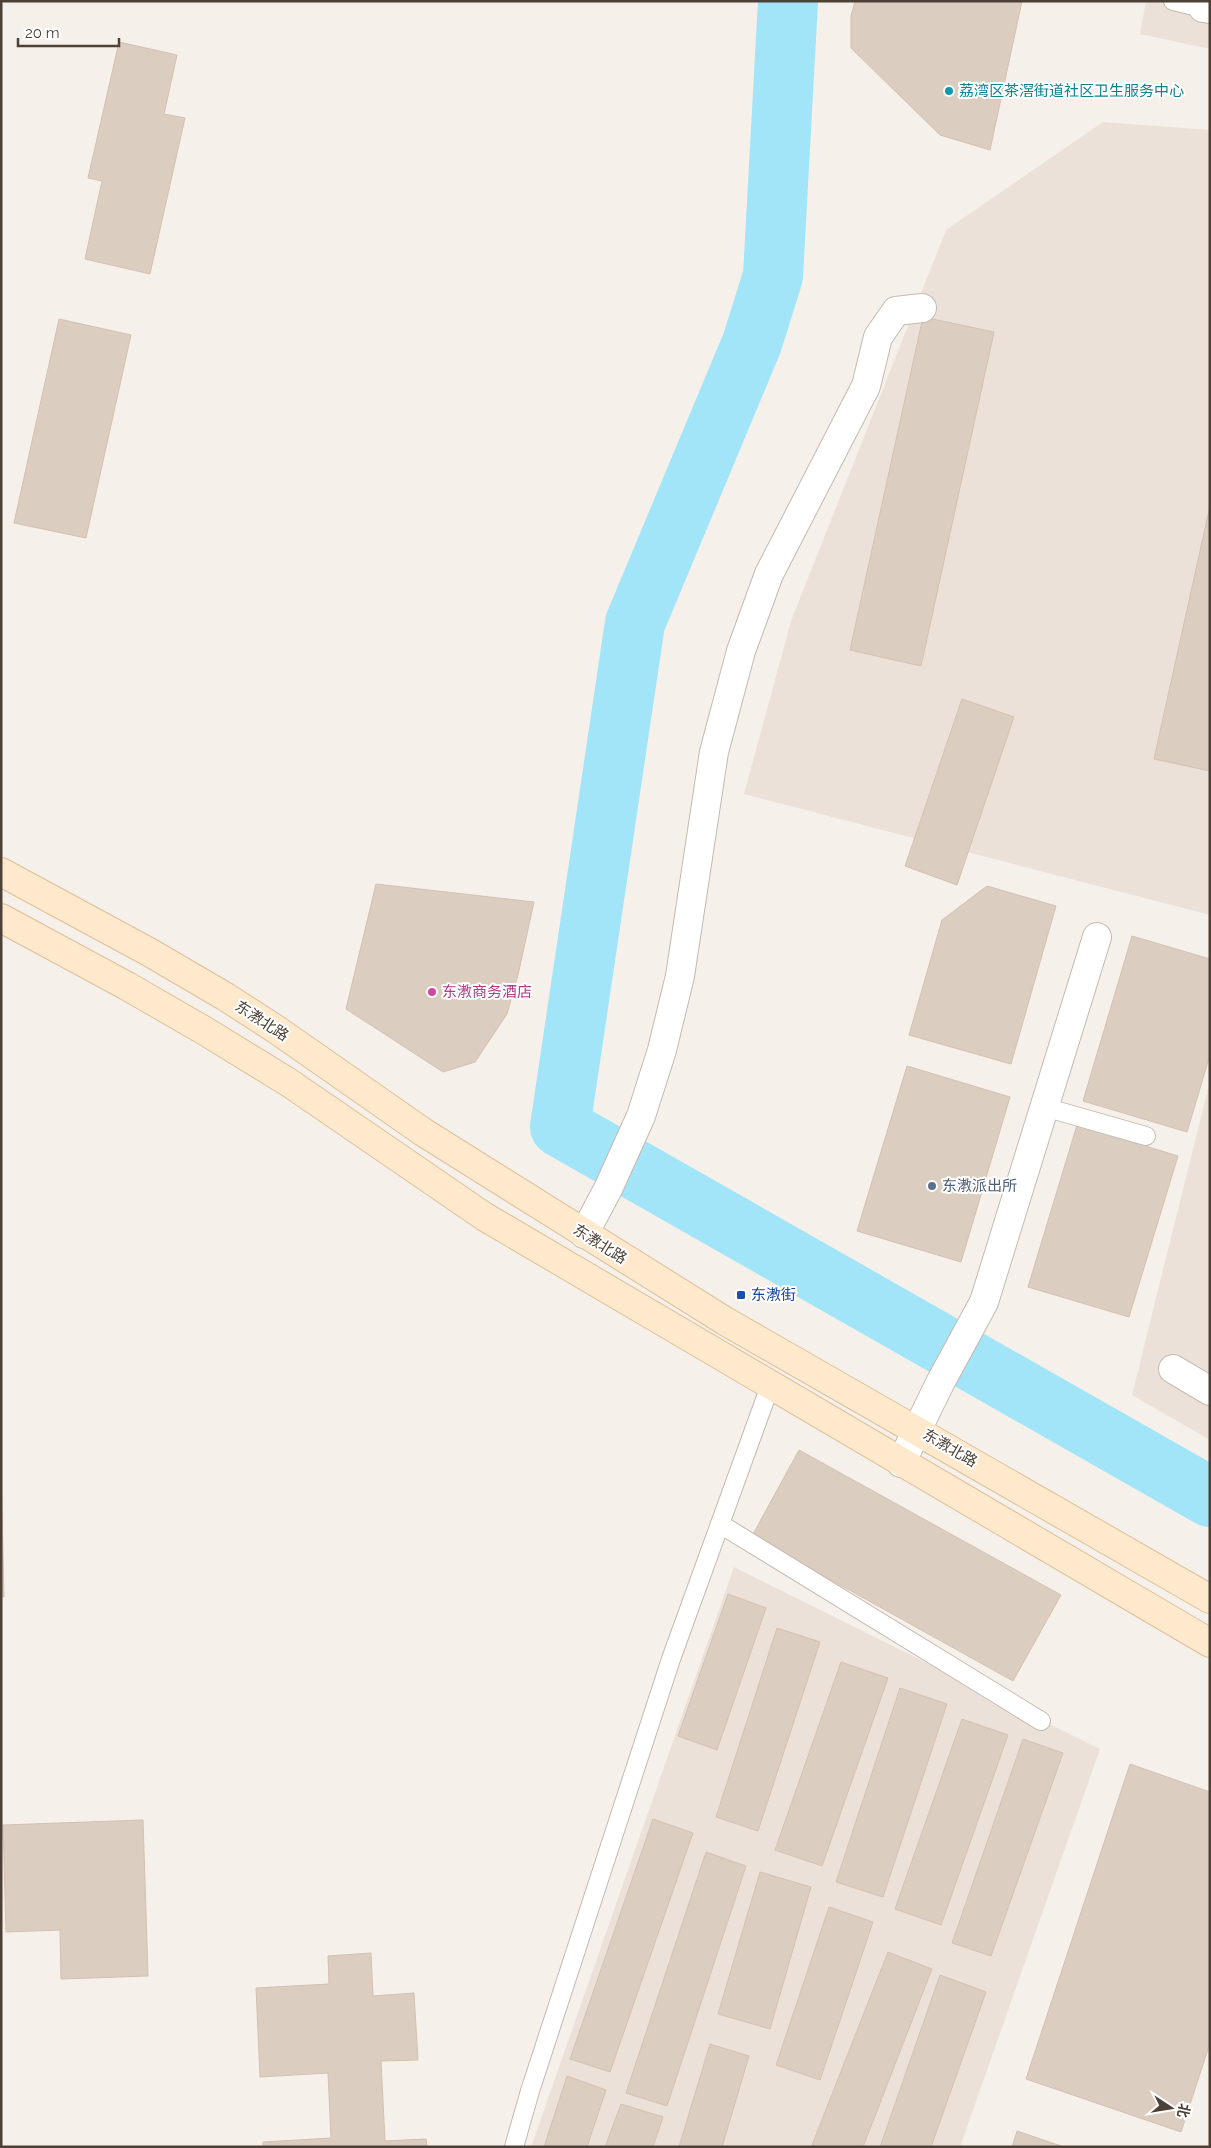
<svg xmlns="http://www.w3.org/2000/svg" width="1211" height="2148" font-family="Raleway,'Noto Sans SC',sans-serif">
  <style>
    .residential { fill: #ebe1d8 }
    .lines { fill: none; stroke-linecap: round; stroke-linejoin: round }
    .river { stroke: #a2e4f8; stroke-width: 60 }
    .building { fill: #dccdc1; stroke: #d5c0b1 }
    .lane-casing { stroke: #c6b9ae; stroke-width: 20 }
    .street-casing { stroke: #c6b9ae; stroke-width: 30 }
    .secondary-casing { stroke: #debf98; stroke-width: 30 }
    .lane { stroke: #fff; stroke-width: 18 }
    .street { stroke: #fff; stroke-width: 28 }
    .secondary { stroke: #ffe9cc; stroke-width: 28 }
    .culture-dot { fill: #0f9aa8; stroke: #fff; stroke-width: 2 }
    .hotel-dot { fill: #d1479c; stroke: #fff; stroke-width: 2 }
    .service-dot { fill: #5c6f8a; stroke: #fff; stroke-width: 2 }
    .transit-dot { fill: #1a4fb4; stroke: #fff; stroke-width: 2 }
    .labels { text-anchor: middle; dominant-baseline: central; stroke-width: 4; stroke-linejoin: round; paint-order: stroke }
    .culture-label { font-size: 15px; fill: #0d838f; stroke: #fff; text-anchor: start }
    .hotel-label { font-size: 15px; fill: #b23c85; stroke: #fff; text-anchor: start }
    .street-label { font-size: 15px; fill: #4c4037; stroke: #fff }
    .service-label { font-size: 15px; fill: #4e5e75; stroke: #fff; text-anchor: start }
    .transit-label { font-size: 15px; fill: #164399; stroke: #fff; text-anchor: start }
  </style>
  <rect width="100%" height="100%" fill="#f6f0ea"/>
  <g class="residential">
    <path d="M1146,1h64v48l-70,-15z"/>
    <path d="M1103,122l107,8v785l-466,-121 47,-173 155,-391z"/>
    <path d="M1210,1081v359l-78,-45z"/>
    <path d="M734,1567l366,182 -140,398h-429z"/>
  </g>
  <g class="lines">
    <path class="river" d="M788,1l-15,275 -21,67 -117,280 -75,504 650,370"/>
  </g>
  <g class="building">
    <path d="M855,1h167l-32,149 -50,-15 -89,-87v-32z"/>
    <path d="M119,42l58,13 -13,59 21,4 -35,156 -65,-15 17,-78 -14,-3z"/>
    <path d="M923,317l71,15 -73,334 -71,-16z"/>
    <path d="M59,319l72,16 -45,203 -72,-15z"/>
    <path d="M1210,506v265l-56,-12z"/>
    <path d="M962,699l52,18 -57,168 -52,-19z"/>
    <path d="M376,884l158,18 -16,73 -11,39 -32,48 -32,10 -97,-63z"/>
    <path d="M987,886l69,20 -45,158 -102,-29 33,-115z"/>
    <path d="M1132,936l78,23v96l-23,77 -104,-31z"/>
    <path d="M907,1066l103,31 -49,165 -104,-31z"/>
    <path d="M1077,1125l101,31 -49,161 -101,-30z"/>
    <path d="M799,1450l262,145 -48,86 -261,-145z"/>
    <path d="M1,1471l3,126h-3z"/>
    <path d="M728,1594l38,14 -49,142 -39,-14z"/>
    <path d="M777,1628l43,14 -62,189 -42,-14z"/>
    <path d="M841,1662l47,16 -66,188 -47,-16z"/>
    <path d="M900,1688l47,16 -64,193 -47,-15z"/>
    <path d="M962,1719l46,16 -67,190 -46,-16z"/>
    <path d="M1023,1739l40,14 -72,203 -39,-13z"/>
    <path d="M1130,1764l80,28v251l-29,89 -155,-53z"/>
    <path d="M653,1819l40,14 -83,239 -40,-13z"/>
    <path d="M143,1820l5,156 -87,3 -1,-49 -54,2 -3,-107z"/>
    <path d="M706,1852l40,14 -79,240 -41,-13z"/>
    <path d="M760,1872l51,15 -41,142 -52,-15z"/>
    <path d="M829,1907l44,15 -53,158 -44,-15z"/>
    <path d="M888,1952l44,17 -69,178h-46l-5,-2z"/>
    <path d="M371,1953l2,43 41,-3 4,67 -37,1 4,80 41,-2 1,8h-164v-5l68,-4 -3,-65 -68,4 -4,-89 73,-4 -1,-28z"/>
    <path d="M940,1975l46,17 -55,155h-51z"/>
    <path d="M710,2044l39,12 -27,91h-43z"/>
    <path d="M567,2076l39,14 -19,57h-43z"/>
    <path d="M621,2104l42,13 -10,30h-48z"/>
    <path d="M1017,2131l47,16h-52z"/>
  </g>
  <g class="lines">
    <defs>
      <g id="lane">
        <path d="M1173,1l30,7"/>
        <path d="M1044,1107l102,29"/>
        <path d="M720,1524l321,197"/>
        <path d="M514,2147l16,-56 141,-432 99,-273"/>
      </g>
      <g id="street">
        <path d="M1204,1l-1,7 7,1"/>
        <path d="M584,1234l24,-45 33,-73 21,-66 18,-74 34,-224 27,-101 28,-77 97,-188 12,-49 18,-26 26,-3"/>
        <path d="M1173,1369l37,22"/>
        <path d="M901,1463l39,-80 44,-81 113,-365"/>
      </g>
      <g id="secondary">
        <path d="M1,872l148,80 77,45 51,33 146,102 302,189 485,278"/>
        <path d="M1,918l126,68 78,45 83,51 197,135 725,426"/>
      </g>
    </defs>
    <use href="#lane" class="lane-casing"/>
    <use href="#street" class="street-casing"/>
    <use href="#secondary" class="secondary-casing"/>
    <use href="#lane" class="lane"/>
    <use href="#street" class="street"/>
    <use href="#secondary" class="secondary"/>
  </g>
  <circle class="culture-dot" cx="949" cy="91" r="5"/>
  <circle class="hotel-dot" cx="432" cy="992" r="5"/>
  <circle class="service-dot" cx="932" cy="1186" r="5"/>
  <rect class="transit-dot" x="736" y="1290" width="10" height="10" rx="2.5"/>
  <g class="labels">
    <g class="culture-label">
      <text x="959" y="91">荔湾区茶滘街道社区卫生服务中心</text>
    </g>
    <g class="hotel-label">
      <text x="442" y="992">东漖商务酒店</text>
    </g>
    <g class="street-label">
      <text transform="translate(262 1021) rotate(33)">东漖北路</text>
      <text transform="translate(600 1244) rotate(32)">东漖北路</text>
      <text transform="translate(950 1448) rotate(30)">东漖北路</text>
    </g>
    <g class="service-label">
      <text x="942" y="1186">东漖派出所</text>
    </g>
    <g class="transit-label">
      <text x="751" y="1295">东漖街</text>
    </g>
  </g>
  <rect width="1211" height="2148" fill="none" stroke="#4c4037" stroke-width="5"/>
  <g transform="translate(1171 2108) rotate(102)" stroke="#ffffff" stroke-width="4" paint-order="stroke">
  <path d="M0-4L9 19L0 12L-9 19Z" fill="#4c4037"/>
  <text y="-8" font-size="14" font-weight="bold" text-anchor="middle" fill="#4c4037">北</text>
  </g>
  <path d="M18 38v8h101v-8" fill="none" stroke="#4c4037" stroke-width="2.5"/>
  <text x="25" y="38" font-size="15" fill="#4c4037" stroke="#ffffff" stroke-width="4" paint-order="stroke">20 m</text>
</svg>
